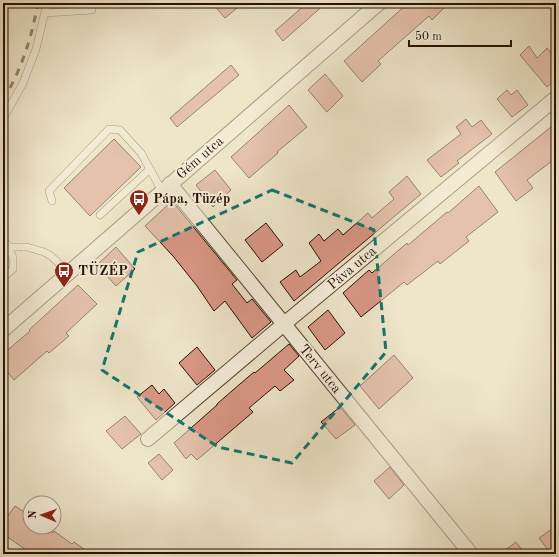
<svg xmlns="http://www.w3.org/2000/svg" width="559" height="557" font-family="'Old Standard TT',serif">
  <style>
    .building { fill: #da9787; stroke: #251000 }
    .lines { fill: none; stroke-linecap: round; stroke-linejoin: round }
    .service-casing { stroke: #584633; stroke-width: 8 }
    .minor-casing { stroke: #584633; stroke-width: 16 }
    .service { stroke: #f5efdd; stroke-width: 7 }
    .minor { stroke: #f5efdd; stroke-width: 14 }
    .rail { stroke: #251000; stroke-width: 3; stroke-dasharray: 7 7; stroke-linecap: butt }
    .marked { fill: none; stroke: #0f766e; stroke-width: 3; stroke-dasharray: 8 5; stroke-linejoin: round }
    .labels { text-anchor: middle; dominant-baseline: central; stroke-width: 4; stroke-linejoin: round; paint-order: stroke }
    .street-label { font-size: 14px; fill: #251000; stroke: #f5efdd }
    .poi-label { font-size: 14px; font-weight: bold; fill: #251000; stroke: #f5efdd; text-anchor: start }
  </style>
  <rect width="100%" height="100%" fill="#efe6cb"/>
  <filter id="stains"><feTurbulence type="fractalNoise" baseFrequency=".005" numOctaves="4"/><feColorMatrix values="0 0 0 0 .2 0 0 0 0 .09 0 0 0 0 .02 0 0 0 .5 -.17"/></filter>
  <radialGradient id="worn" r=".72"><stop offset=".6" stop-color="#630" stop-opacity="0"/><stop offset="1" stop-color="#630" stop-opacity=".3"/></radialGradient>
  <g class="building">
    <path d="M212,3h31l-18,15z"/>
    <path d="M307,3h19l-43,38 -8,-10z"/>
    <path d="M408,3h41l-17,17 -3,-4 -51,45 3,3 -19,18 -18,-21z"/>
    <path d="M529,46l8,12 10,-10 9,11v20l-9,8 -27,-32z"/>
    <path d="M231,65l8,10 -62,52 -7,-9z"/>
    <path d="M325,74l18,22 -16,16 -19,-22z"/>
    <path d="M507,90l4,5 6,-5 11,15 -16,12 -15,-18z"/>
    <path d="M289,105l18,22 -30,25 1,1 -29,25 -18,-21z"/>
    <path d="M466,119l6,8 9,-7 11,14 -35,27 2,2 -18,14 -14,-17 34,-26 -5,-7z"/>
    <path d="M556,123v35l-29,22 6,8 -17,13 -21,-29z"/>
    <path d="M114,139l27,28 -51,49 -26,-28z"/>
    <path d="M215,170l16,20 -18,17 -17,-22z"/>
    <path d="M407,176l14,18 -127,107 -14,-19 16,-12 4,7 21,-16 -12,-18 10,-9 5,7 14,-12 5,6 25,-22 4,5 22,-19 -5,-7z"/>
    <path d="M479,186l19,26 -32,25 3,4 -29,23 -2,-3 -31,24 -3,-3 -43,35 -18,-24 26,-23 3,3 35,-30 1,2 39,-33 1,1z"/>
    <path d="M172,201l65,79 -5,4 15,19 5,-4 19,23 -19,16 -27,-37 -11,10 -17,-25 -24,-30 -28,-30z"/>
    <path d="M266,223l17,22 -21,17 -17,-22z"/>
    <path d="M116,247l19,22 -19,17 -19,-21z"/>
    <path d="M78,285l19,19 -31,29 3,3 -20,17 -2,-2 -33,29 -11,-13v-13l27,-23 -1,-1z"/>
    <path d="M328,310l17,23 -20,17 -17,-23z"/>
    <path d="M289,344l10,12 -15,14 10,10 -14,11 -5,-5 -26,22 4,4 -56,48 -6,-6 -5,5 -12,-16 43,-38v-1l16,-14 21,-18 1,1z"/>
    <path d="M197,347l18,23 -18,15 -18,-22z"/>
    <path d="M394,355l19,23 -34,31 -19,-23z"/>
    <path d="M152,385l7,9 5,-5 11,14 -19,17 -19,-23z"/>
    <path d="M340,407l15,18 -19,14 -15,-17z"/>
    <path d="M125,416l16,18 -19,15 -16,-18z"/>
    <path d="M159,454l14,16 -11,10 -14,-17z"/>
    <path d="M390,467l14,18 -15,14 -15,-18z"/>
    <path d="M15,506l15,10v11h15l8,6 1,-2 18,13 2,-2 17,12h-59l-29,-20v-11z"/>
    <path d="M556,526v28h-5l-12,-16z"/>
    <path d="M516,542l9,12h-25z"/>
  </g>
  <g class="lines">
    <defs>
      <g id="service">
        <path d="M45,13l47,-3v-7"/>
        <path d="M3,119l20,-36 13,-34 11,-46"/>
        <path d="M52,201l-3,-10 60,-62 11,1 21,23 21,38"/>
        <path d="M100,215l50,-46"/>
        <path d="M3,240l6,7h18l17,5 7,4 17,16"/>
        <path d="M3,278l10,-9v-11l-4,-11"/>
      </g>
      <g id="minor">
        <path d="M170,184l301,370"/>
        <path d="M3,330l376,-327"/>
        <path d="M148,439l136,-115 272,-226"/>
      </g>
    </defs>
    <use href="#service" class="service-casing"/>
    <use href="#minor" class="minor-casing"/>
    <use href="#service" class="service"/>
    <use href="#minor" class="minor"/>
    <path class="rail" d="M3,100c19,-31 28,-61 35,-97"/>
  </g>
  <path d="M0 0H559V557H0ZM272,190l102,40 12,122 -94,111 -74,-16 -116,-77 36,-118z" fill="#efe6cb" fill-opacity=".55" fill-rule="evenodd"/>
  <path class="marked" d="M272,190l102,40 12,122 -94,111 -74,-16 -116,-77 36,-118z"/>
  <defs>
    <symbol id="bus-pin" viewBox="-11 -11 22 30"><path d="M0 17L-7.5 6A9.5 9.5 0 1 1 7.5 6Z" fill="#8f2418" stroke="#f5efdd"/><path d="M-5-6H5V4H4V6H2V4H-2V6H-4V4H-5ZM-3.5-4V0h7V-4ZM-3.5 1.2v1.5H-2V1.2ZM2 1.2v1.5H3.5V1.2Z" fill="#fff"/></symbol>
  </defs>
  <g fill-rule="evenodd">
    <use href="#bus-pin" x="128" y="188" width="22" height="30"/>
    <use href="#bus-pin" x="53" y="260" width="22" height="30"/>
  </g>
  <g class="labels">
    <g class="street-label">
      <text transform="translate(200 158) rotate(-41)">Gém utca</text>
      <text transform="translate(352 268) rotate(-40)">Páva utca</text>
      <text transform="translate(320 369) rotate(51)">Terv utca</text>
    </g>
    <g class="poi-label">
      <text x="153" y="199">Pápa, Tüzép</text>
      <text x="78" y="271">TÜZÉP</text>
    </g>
  </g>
  <rect width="559" height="557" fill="none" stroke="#efe6cb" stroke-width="16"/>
  <rect x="4" y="4" width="551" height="549" fill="none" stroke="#251000" stroke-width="2"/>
  <rect x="8" y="8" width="543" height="541" fill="none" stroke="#251000"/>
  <g transform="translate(42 515) rotate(272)"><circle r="19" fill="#f5efdd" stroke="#a29685"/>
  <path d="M0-3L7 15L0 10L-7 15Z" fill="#8f2418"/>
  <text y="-6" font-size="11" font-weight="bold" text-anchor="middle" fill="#251000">N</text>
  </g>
  <path d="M409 40v6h102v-6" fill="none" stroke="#251000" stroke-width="2"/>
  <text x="415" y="40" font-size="12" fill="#251000" stroke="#f5efdd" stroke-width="3" paint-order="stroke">50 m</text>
  <rect width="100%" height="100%" filter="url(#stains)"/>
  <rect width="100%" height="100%" fill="url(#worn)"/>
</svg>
